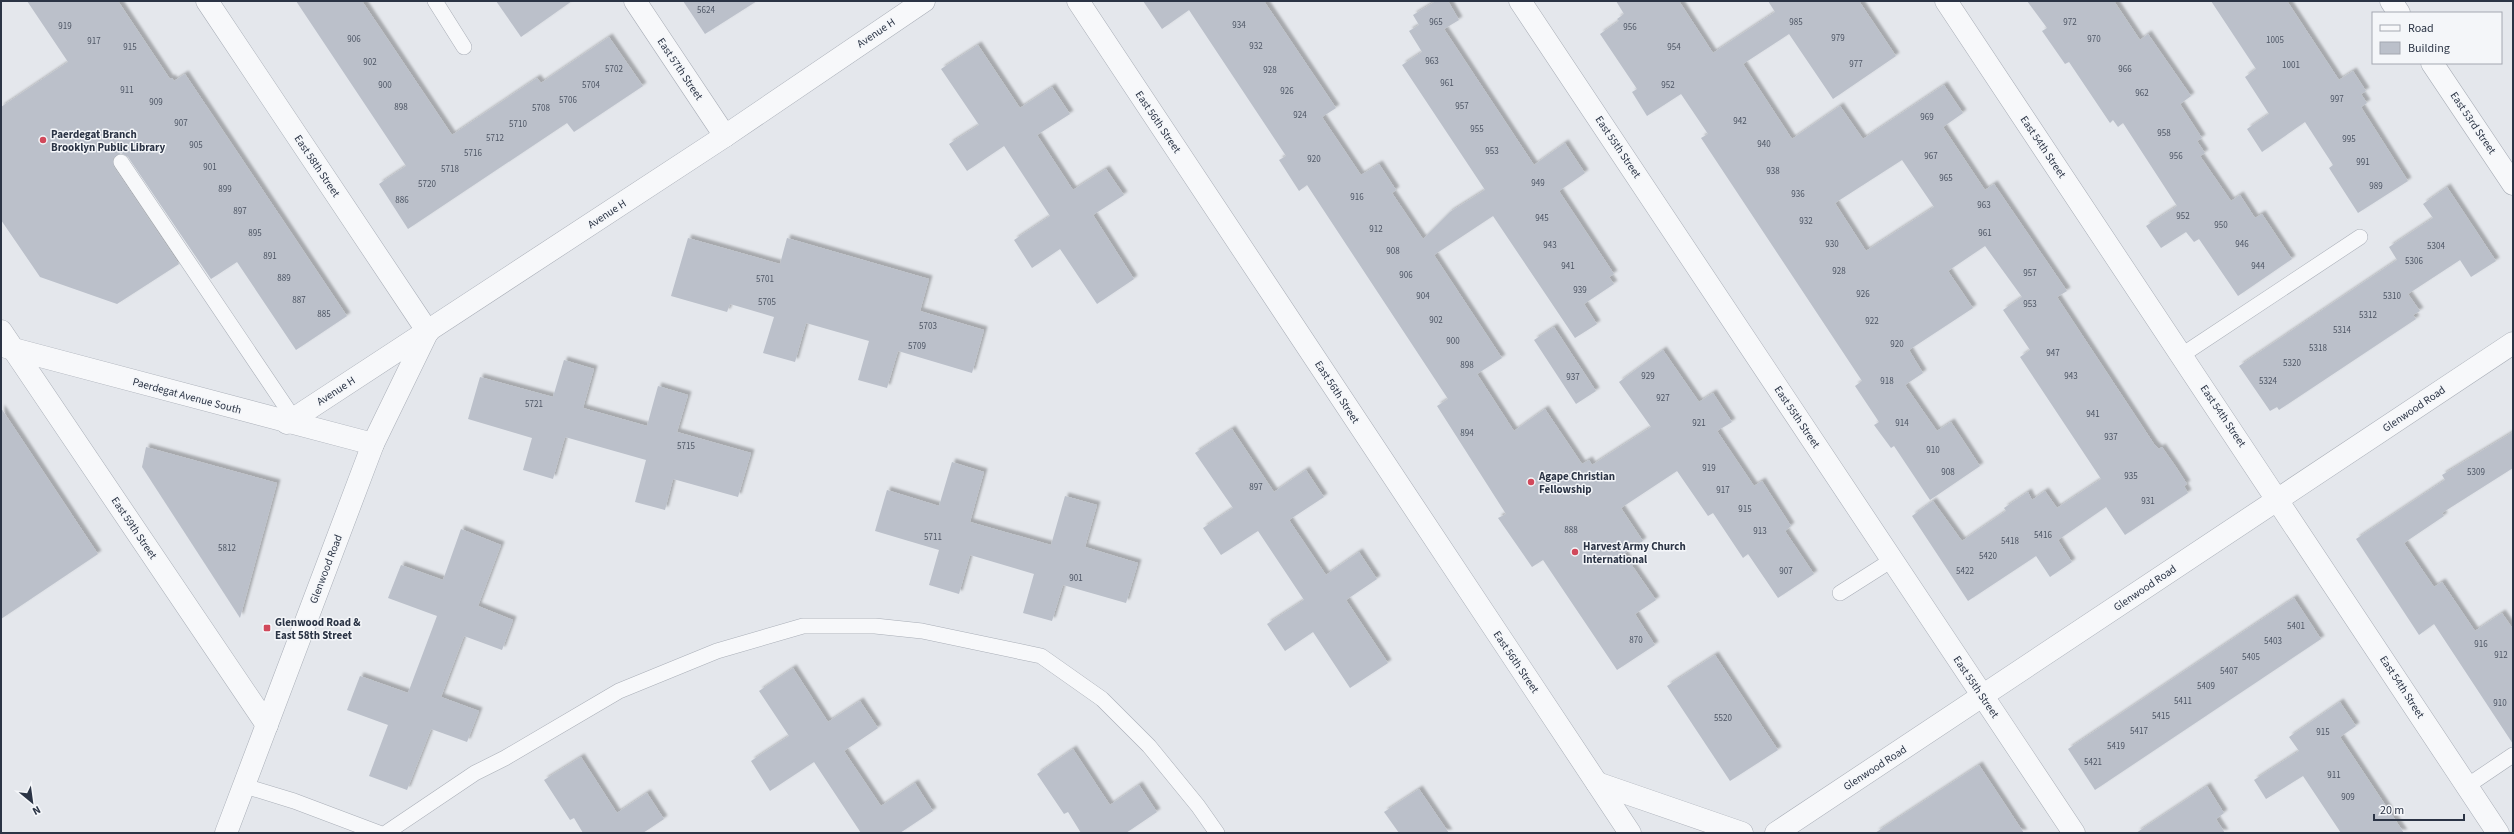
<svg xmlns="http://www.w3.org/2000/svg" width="2514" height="834" font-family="'Source Sans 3',sans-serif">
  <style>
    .building { fill: #bbc0ca; fill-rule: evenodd; filter: url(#shadow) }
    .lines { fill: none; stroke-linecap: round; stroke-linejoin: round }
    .lane-casing { stroke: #a9aeb7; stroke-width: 16 }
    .street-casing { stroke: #a9aeb7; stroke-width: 23 }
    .lane { stroke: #f7f8fa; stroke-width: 15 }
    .street { stroke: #f7f8fa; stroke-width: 22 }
    .poi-dot { fill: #d1495b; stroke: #f4f6f9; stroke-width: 1.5 }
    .labels { text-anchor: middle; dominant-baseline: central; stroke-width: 3; stroke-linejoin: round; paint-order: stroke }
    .number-label { font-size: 9px; fill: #4f5766 }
    .street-label { font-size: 11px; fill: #2b3445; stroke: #f4f6f9 }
    .poi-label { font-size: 11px; font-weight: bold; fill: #2b3445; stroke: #f4f6f9; text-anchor: start }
  </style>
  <defs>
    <filter id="shadow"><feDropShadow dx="3.5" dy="-3.5" stdDeviation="1" flood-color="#0004"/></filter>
  </defs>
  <rect width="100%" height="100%" fill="#e4e7ec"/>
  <g class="building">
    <path d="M27,1h91l52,78 2,-1 2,3 11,-7 162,242 -51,34 -59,-88 -26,17 -83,-122 -7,-4 -8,5 1,9 65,97 -62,40 -77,-27 -39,-57v-113l67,-45z"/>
    <path d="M296,1h66l90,134 85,-57 4,5 68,-46 34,49 -69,46 -7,-9 -159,106 -29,-45 27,-18z"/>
    <path d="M496,1h76l-51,36z"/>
    <path d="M683,1h74l-52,33z"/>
    <path d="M1143,1h121l72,107 -14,9 39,58 18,-11 17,26 -4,3 31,46 27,-27 35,-22 -83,-125 20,-13 -13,-21 10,-6 -6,-10 23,-14h12l11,19 -15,9 90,136 31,-22 20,30 -26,18 55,83 -5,3 5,7 -30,20 13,20 -22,14 -82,-122 -59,39 68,103 -25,16 37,57 31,-22 37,55 7,-4 3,5 59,-38 -32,-45 44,-32 36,52 14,-9 19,29 -15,9 37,55 8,-5 29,45 -6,5 29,43 -36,24 -30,-44 -5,4 -30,-45 -5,3 -31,-45 -56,37 22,33 -19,13 32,46 -21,14 20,31 -38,25 -74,-110 -11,7 -34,-49 8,-4 -69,-108 11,-7 -141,-214 -8,6 -20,-31 7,-4 -97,-146 -27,19z"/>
    <path d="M1616,1h63l34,52 62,-41 -7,-11h91l37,55 -63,43 -44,-65 -46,30 49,75 48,-33 23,33 81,-54 19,28 -20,14 42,63 9,-6 73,107 -10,6 97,147 5,5 3,-2 14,20 11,17 -3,2 4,7 -63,42 -19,-28 -48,33 14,22 -22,15 -14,-21 -68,45 -56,-85 21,-15 29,40 44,-30 -2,-3 24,-16 4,8 13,-9 12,17 44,-29 -81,-122 10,-7 -27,-40 19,-13 -37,-51 -37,25 25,37 -64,42 14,23 -18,12 32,46 14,-9 29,44 -50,34 -36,-54 -3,2 -17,-23 5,-3 -24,-36 7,-5 -161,-243 7,-4 -27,-40 -34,22 -15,-24 5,-3 -37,-55 19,-13 -2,-2 7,-5zM1902,160l32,47 -68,44 -31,-48z"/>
    <path d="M2027,1h87l26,39 8,-6 43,62 -11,8 22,34 -5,3 8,12 -5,3 31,45 9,-6 15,23 7,-4 30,45 -54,37 -39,-57 -5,3 -8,-10 -25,16 -15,-22 31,-20 -54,-83 -5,4 -5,-7 -3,3 -41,-61 -4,2 -23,-33 5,-3z"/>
    <path d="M2211,1h76l52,79 14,-9 13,20 -5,3 6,9 -6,4 47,74 -50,32 -29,-45 4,-3 -28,-43 -43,30 -15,-23 22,-15 -24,-37 11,-8z"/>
    <path d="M978,45l42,63 32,-21 18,27 -33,21 36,55 33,-21 18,26 -31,20 41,64 -37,25 -37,-55 -28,19 -18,-28 36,-24 -46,-70 -37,25 -18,-27 30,-19 -38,-56z"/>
    <path d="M2447,187l49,74 -25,16 -11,-17 -52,34 12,17 -7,4 3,4 -137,91 -2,-3 -7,4 -31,-45 158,-106 -8,-13 44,-29 -10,-14z"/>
    <path d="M688,238l92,26 7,-26 142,41 -9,32 64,19 -12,43 -74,-22 -11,37 -29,-8 11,-39 -63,-18 -11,39 -32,-9 11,-36 -44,-13 -3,8 -56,-16z"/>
    <path d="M1554,327l42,64 -20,13 -42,-64z"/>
    <path d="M564,360l30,9 -11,39 64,18 11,-40 30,9 -11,37 74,21 -13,44 -65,-18 -8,31 -30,-8 11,-42 -81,-23 -12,42 -30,-9 9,-32 -64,-19 12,-42 73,20z"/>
    <path d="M1,408l97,146 -97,65z"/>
    <path d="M1232,429l42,63 32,-22 18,27 -35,23 37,55 33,-23 18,27 -31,21 42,63 -38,25 -37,-56 -28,19 -18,-27 37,-24 -46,-69 -37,24 -18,-27 30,-20 -38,-55z"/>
    <path d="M2513,432v36l-71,45 2,3 -40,27 30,44 8,-5 33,49 27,-18 11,16v115l-79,-120 -15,11 -63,-96 89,-59 -3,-5z"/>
    <path d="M146,447l131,36 -37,135 -98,-151z"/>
    <path d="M952,462l32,10 -14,50 81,23 14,-49 32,9 -12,42 53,16 -12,40 -63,-18 -11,36 -29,-8 11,-39 -64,-19 -11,39 -30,-9 10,-35 -64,-19 12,-41 52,16z"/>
    <path d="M461,529l40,16 -23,61 35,14 -11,30 -38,-14 -23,61 38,14 -12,31 -36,-13 -24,61 -38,-14 19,-51 -41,-15 13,-34 48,17 29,-77 -49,-18 13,-33 42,15z"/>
    <path d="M2294,598l27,41 -226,151 -27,-41z"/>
    <path d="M1715,655l63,95 -48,31 -63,-95z"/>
    <path d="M793,668l35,54 32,-21 18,27 -34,23 37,55 34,-23 18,28 -33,22h-39l-47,-71 -44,29 -19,-30 38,-25 -30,-45z"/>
    <path d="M2340,702l16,24 -16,11 64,96h-63l-38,-57 -37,23 -12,-19 45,-29 -10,-14z"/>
    <path d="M1073,749l37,56 29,-20 18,27 -31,21h-45l-13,-21 -4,2 -27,-40z"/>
    <path d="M581,757l36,56 30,-20 17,26 -21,14h-60l-9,-15 -4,2 -26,-40z"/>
    <path d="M1979,765l45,68h-149z"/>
    <path d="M2207,786l17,27 -8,6 9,14h-89z"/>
    <path d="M1419,789l30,44h-50l-15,-21z"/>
  </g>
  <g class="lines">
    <defs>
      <g id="lane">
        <path d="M435,1l29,46"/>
        <path d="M121,162l173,257"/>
        <path d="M2182,355l178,-118"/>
        <path d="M1840,593l52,-33"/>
        <path d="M245,786l49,15 85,32"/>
        <path d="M2467,786l46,-31"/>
        <path d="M386,833l89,-60 30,-15 114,-67 98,-40 86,-25h72l47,5 119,25 61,43 47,47 49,60 19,27"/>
      </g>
      <g id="street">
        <path d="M207,1l221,331"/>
        <path d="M635,1l90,135"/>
        <path d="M1078,1l552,832"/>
        <path d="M1520,1l554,832"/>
        <path d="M1946,1l552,832"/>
        <path d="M2391,1l8,12"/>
        <path d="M2432,63l81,121"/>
        <path d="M1,331l266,394"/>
        <path d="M6,347l367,97"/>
        <path d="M287,423l438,-287 199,-135"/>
        <path d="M1597,783l145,50"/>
        <path d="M226,833l147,-389 54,-111"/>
        <path d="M1776,833l737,-490"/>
      </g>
    </defs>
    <use href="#lane" class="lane-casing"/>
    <use href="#street" class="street-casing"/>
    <use href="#lane" class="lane"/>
    <use href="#street" class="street"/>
  </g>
  <g class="poi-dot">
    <circle cx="43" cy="140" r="4"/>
    <circle cx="1531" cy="482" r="4"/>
    <circle cx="1575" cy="552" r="4"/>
    <rect x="263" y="624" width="8" height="8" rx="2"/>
  </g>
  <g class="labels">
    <g class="number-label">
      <text x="706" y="10">5624</text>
      <text x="1436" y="22">965</text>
      <text x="1796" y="22">985</text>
      <text x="2070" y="22">972</text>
      <text x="1239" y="25">934</text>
      <text x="65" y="26">919</text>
      <text x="1630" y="27">956</text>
      <text x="1838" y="38">979</text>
      <text x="354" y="39">906</text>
      <text x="2094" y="39">970</text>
      <text x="2275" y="40">1005</text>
      <text x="94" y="41">917</text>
      <text x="1256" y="46">932</text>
      <text x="130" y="47">915</text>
      <text x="1674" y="47">954</text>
      <text x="1432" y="61">963</text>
      <text x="370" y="62">902</text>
      <text x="1856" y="64">977</text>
      <text x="2291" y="65">1001</text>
      <text x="614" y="69">5702</text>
      <text x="2125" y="69">966</text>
      <text x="1270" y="70">928</text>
      <text x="1447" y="83">961</text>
      <text x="385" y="85">900</text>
      <text x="591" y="85">5704</text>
      <text x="1668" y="85">952</text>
      <text x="127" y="90">911</text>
      <text x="1287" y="91">926</text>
      <text x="2142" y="93">962</text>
      <text x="2337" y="99">997</text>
      <text x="568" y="100">5706</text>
      <text x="156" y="102">909</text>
      <text x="1462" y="106">957</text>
      <text x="401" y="107">898</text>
      <text x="541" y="108">5708</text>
      <text x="1300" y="115">924</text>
      <text x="1927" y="117">969</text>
      <text x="1740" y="121">942</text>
      <text x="181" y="123">907</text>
      <text x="518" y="124">5710</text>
      <text x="1477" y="129">955</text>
      <text x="2164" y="133">958</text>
      <text x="495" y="138">5712</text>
      <text x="2349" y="139">995</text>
      <text x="1764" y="144">940</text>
      <text x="196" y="145">905</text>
      <text x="1492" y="151">953</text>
      <text x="473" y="153">5716</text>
      <text x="1931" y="156">967</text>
      <text x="2176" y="156">956</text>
      <text x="1314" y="159">920</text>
      <text x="2363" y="162">991</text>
      <text x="210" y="167">901</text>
      <text x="450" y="169">5718</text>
      <text x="1773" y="171">938</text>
      <text x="1946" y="178">965</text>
      <text x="1538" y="183">949</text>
      <text x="427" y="184">5720</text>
      <text x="2376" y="186">989</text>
      <text x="225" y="189">899</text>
      <text x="1798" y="194">936</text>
      <text x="1357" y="197">916</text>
      <text x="402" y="200">886</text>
      <text x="1984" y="205">963</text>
      <text x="240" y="211">897</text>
      <text x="2183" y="216">952</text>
      <text x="1542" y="218">945</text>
      <text x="1806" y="221">932</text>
      <text x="2221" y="225">950</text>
      <text x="1376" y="229">912</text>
      <text x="255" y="233">895</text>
      <text x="1985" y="233">961</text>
      <text x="1832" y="244">930</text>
      <text x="2242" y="244">946</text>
      <text x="1550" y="245">943</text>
      <text x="2436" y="246">5304</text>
      <text x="1393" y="251">908</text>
      <text x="270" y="256">891</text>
      <text x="2414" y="261">5306</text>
      <text x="1568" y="266">941</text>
      <text x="2258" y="266">944</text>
      <text x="1839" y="271">928</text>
      <text x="2030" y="273">957</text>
      <text x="1406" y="275">906</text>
      <text x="284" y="278">889</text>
      <text x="765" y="279">5701</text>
      <text x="1580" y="290">939</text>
      <text x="1863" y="294">926</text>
      <text x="1423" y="296">904</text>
      <text x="2392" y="296">5310</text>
      <text x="299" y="300">887</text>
      <text x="767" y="302">5705</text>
      <text x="2030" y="304">953</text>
      <text x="324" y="314">885</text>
      <text x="2368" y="315">5312</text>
      <text x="1436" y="320">902</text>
      <text x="1872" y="321">922</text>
      <text x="928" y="326">5703</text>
      <text x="2342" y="330">5314</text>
      <text x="1453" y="341">900</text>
      <text x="1897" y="344">920</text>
      <text x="917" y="346">5709</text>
      <text x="2318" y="348">5318</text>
      <text x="2053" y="353">947</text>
      <text x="2292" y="363">5320</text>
      <text x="1467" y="365">898</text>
      <text x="1648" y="376">929</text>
      <text x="2071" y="376">943</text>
      <text x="1573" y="377">937</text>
      <text x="1887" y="381">918</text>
      <text x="2268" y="381">5324</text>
      <text x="1663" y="398">927</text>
      <text x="534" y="404">5721</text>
      <text x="2093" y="414">941</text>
      <text x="1699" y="423">921</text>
      <text x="1902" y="423">914</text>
      <text x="1467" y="433">894</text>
      <text x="2111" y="437">937</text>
      <text x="686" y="446">5715</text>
      <text x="1933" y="450">910</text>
      <text x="1709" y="468">919</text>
      <text x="1948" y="472">908</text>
      <text x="2476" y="472">5309</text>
      <text x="2131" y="476">935</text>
      <text x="1256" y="487">897</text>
      <text x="1723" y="490">917</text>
      <text x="2148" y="501">931</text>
      <text x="1745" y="509">915</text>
      <text x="1571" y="530">888</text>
      <text x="1760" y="531">913</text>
      <text x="2043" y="535">5416</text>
      <text x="933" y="537">5711</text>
      <text x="2010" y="541">5418</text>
      <text x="227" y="548">5812</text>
      <text x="1988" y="556">5420</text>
      <text x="1786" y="571">907</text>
      <text x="1965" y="571">5422</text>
      <text x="1076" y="578">901</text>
      <text x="2296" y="626">5401</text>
      <text x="1636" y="640">870</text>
      <text x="2273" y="641">5403</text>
      <text x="2481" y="644">916</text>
      <text x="2501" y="655">912</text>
      <text x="2251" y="657">5405</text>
      <text x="2229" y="671">5407</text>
      <text x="2206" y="686">5409</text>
      <text x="2183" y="701">5411</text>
      <text x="2500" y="703">910</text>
      <text x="2161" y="716">5415</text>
      <text x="1723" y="718">5520</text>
      <text x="2139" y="731">5417</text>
      <text x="2323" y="732">915</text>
      <text x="2116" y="746">5419</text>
      <text x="2093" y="762">5421</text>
      <text x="2334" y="775">911</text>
      <text x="2348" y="797">909</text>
    </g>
    <g class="street-label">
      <text transform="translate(876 33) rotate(-34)">Avenue H</text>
      <text transform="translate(680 69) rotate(56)">East 57th Street</text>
      <text transform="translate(1158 122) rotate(56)">East 56th Street</text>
      <text transform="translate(2473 123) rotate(56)">East 53rd Street</text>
      <text transform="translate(1618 147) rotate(56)">East 55th Street</text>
      <text transform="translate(2043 147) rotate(56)">East 54th Street</text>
      <text transform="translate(317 166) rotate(56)">East 58th Street</text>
      <text transform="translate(607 214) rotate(-33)">Avenue H</text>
      <text transform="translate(336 391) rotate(-33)">Avenue H</text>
      <text transform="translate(1337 392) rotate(57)">East 56th Street</text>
      <text transform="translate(187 396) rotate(15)">Paerdegat Avenue South</text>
      <text transform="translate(2414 409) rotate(-34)">Glenwood Road</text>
      <text transform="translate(2223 416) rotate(56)">East 54th Street</text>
      <text transform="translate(1797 417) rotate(56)">East 55th Street</text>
      <text transform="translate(134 528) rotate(56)">East 59th Street</text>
      <text transform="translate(326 569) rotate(-69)">Glenwood Road</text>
      <text transform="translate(2145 588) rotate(-34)">Glenwood Road</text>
      <text transform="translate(1516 662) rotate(56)">East 56th Street</text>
      <text transform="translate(1976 687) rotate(56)">East 55th Street</text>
      <text transform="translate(2402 687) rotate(57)">East 54th Street</text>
      <text transform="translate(1875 768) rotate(-33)">Glenwood Road</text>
    </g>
    <g class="poi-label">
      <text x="51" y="134">Paerdegat Branch<tspan x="51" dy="13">Brooklyn Public Library</tspan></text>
      <text x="1539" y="476">Agape Christian<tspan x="1539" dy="13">Fellowship</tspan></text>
      <text x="1583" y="546">Harvest Army Church<tspan x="1583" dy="13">International</tspan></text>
      <text x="275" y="622">Glenwood Road &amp;<tspan x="275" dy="13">East 58th Street</tspan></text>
    </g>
  </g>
  <rect width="2514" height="834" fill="none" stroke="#2b3445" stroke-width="4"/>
  <rect x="2372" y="12" width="130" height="52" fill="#f4f6f9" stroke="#a4a8b1"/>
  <rect x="2380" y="25" width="20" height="6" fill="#f7f8fa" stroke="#a4a8b1"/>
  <text x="2408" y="32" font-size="12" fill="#2b3445">Road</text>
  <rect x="2380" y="42" width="20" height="12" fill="#bbc0ca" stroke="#a4a8b1"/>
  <text x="2408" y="52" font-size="12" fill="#2b3445">Building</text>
  <g transform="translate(32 802) rotate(151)" stroke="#f4f6f9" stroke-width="3" paint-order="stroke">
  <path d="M0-3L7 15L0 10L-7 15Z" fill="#2b3445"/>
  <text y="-6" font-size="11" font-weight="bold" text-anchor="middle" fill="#2b3445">N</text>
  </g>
  <path d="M2374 814v6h90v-6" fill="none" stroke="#2b3445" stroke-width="2"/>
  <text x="2380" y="814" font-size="12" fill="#2b3445" stroke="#f4f6f9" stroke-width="3" paint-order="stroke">20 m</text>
</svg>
